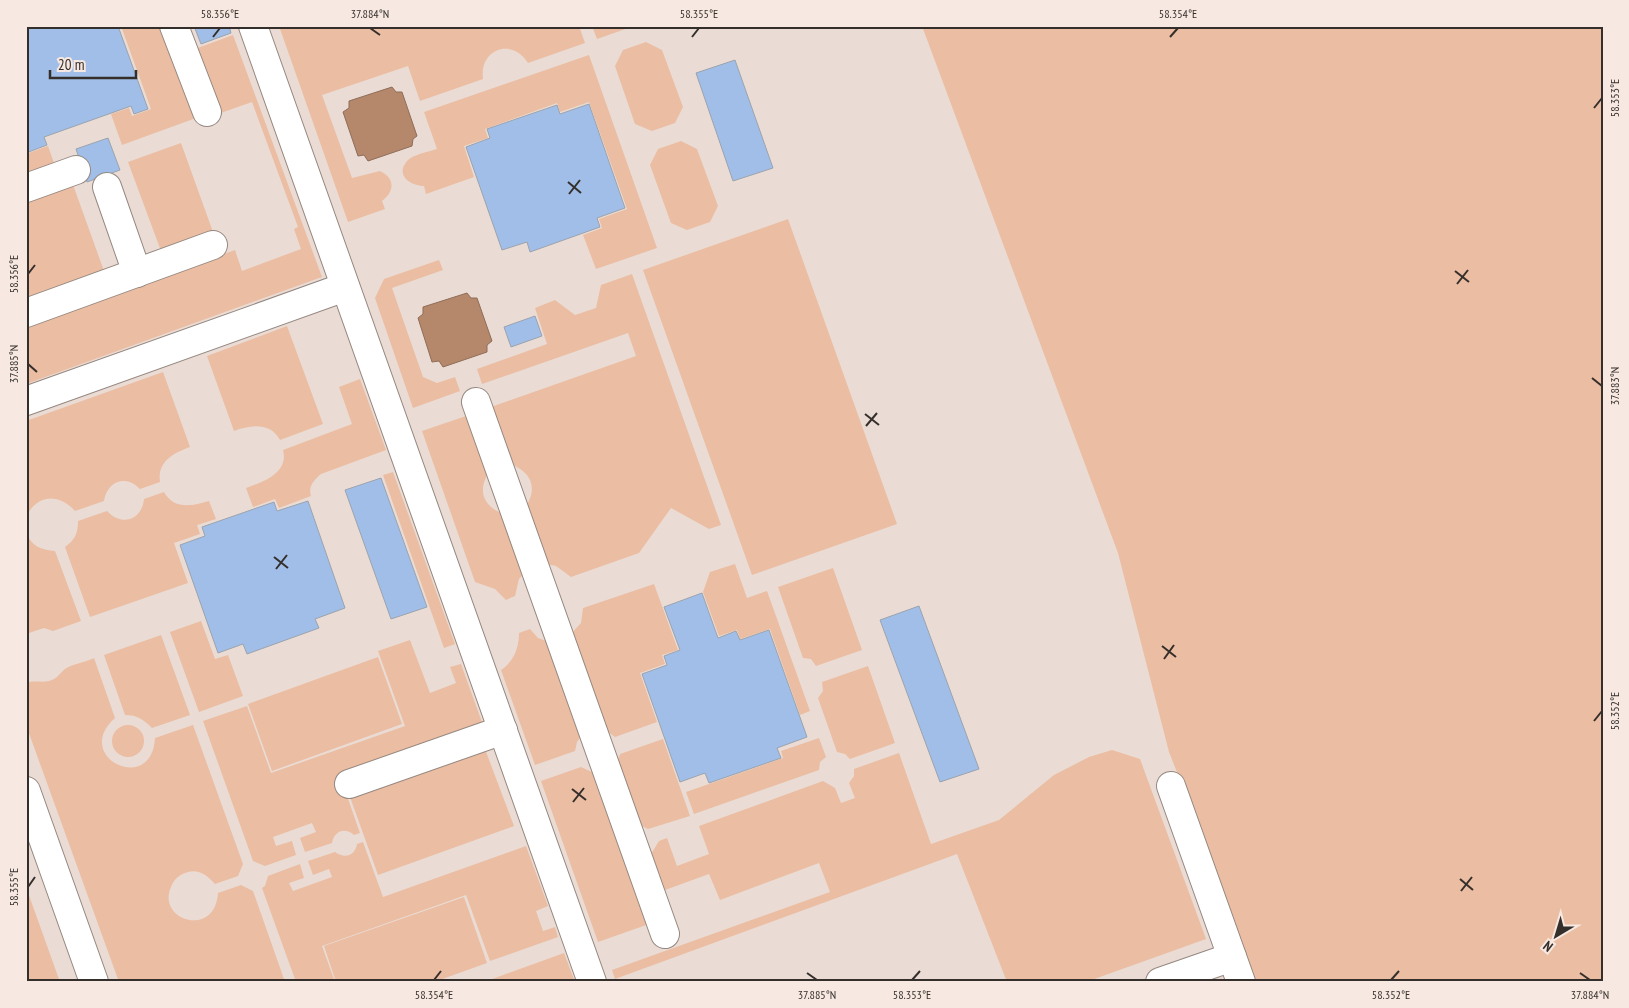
<svg xmlns="http://www.w3.org/2000/svg" width="1629" height="1008" font-family="'PT Sans Narrow',sans-serif">
  <style>
    .green { fill: #ebbda2 }
    .water { fill: #b5876b; stroke: #8f6d58 }
    .building { fill: #a0bee8; stroke: #9ba3ae }
    .lines { fill: none; stroke-linecap: round; stroke-linejoin: round }
    .minor-casing { stroke: #958880; stroke-width: 30 }
    .minor { stroke: #fff; stroke-width: 28 }
    .ticks { fill: none; stroke: #352f2c; stroke-width: 2 }
    .neatline { fill: none; stroke: #352f2c; stroke-width: 2 }
    .ticks-label { font-size: 12px; text-anchor: middle; fill: #352f2c }
  </style>
  <rect width="100%" height="100%" fill="#eadcd4"/>
  <g class="green">
    <path d="M121,26h42l33,92 -74,27 -11,-31 18,-6 3,8 19,-7z"/>
    <path d="M279,26h300l6,17 -57,20c-16,-26 -49,-14 -45,16l-63,22 -12,-35 -86,29 30,83 28,-7c15,7 15,20 2,30l3,8 -37,13z"/>
    <path d="M592,26h42l-37,13z"/>
    <path d="M922,26h681v956h-351l-52,-152 -31,-78 -51,-199z"/>
    <path d="M233,35l89,242 -296,107v-58l209,-76 7,21 59,-22 -7,-20 4,-2 -46,-125 -34,12 -23,-65z"/>
    <path d="M646,42l16,8 21,57 -8,16 -23,8 -17,-7 -20,-58 8,-16z"/>
    <path d="M589,55l68,193 -61,21 -13,-34 19,-7 -3,-9 28,-10 -38,-107 -29,10 -3,-9 -72,26 3,9 -24,8 10,31 -48,17 -2,-8c-14,0 -29,-11 -17,-25 7,-7 21,-9 30,-12l-13,-37z"/>
    <path d="M681,141l16,8 21,57 -8,16 -23,8 -16,-7 -21,-58 8,-16z"/>
    <path d="M181,143l32,89 -52,19 -33,-89z"/>
    <path d="M48,146l8,23 -30,11v-26z"/>
    <path d="M72,182l32,89 -78,28v-100z"/>
    <path d="M788,219l109,305 -145,51 -109,-305z"/>
    <path d="M439,260l4,10 -51,18 31,89 14,6 18,-6 5,14 -47,17 -38,-110 9,-19z"/>
    <path d="M632,274l89,251 -12,4 -38,-21 -32,45 -68,24 -15,-11 -10,-2 -20,-58c12,-18 5,-34 -15,-42l-20,-57 145,-51 -8,-23 -146,51 -5,-15 70,-25 -12,-36 20,-8 20,15 21,-7 5,-23z"/>
    <path d="M287,326l36,98 -43,16c-10,-18 -29,-15 -46,-9l-27,-75z"/>
    <path d="M163,372l27,75c-17,6 -33,15 -30,35l-20,7c-14,-15 -33,-8 -36,12l-29,10c-16,-18 -38,-17 -49,6v-96z"/>
    <path d="M360,379l26,71 -65,24c-7,6 -13,12 -10,22l-32,12 -4,-9 -22,8 -7,-19c17,-6 43,-15 37,-38l69,-26 -13,-37z"/>
    <path d="M469,415l20,57c-12,18 -6,35 15,42l21,58 -6,7 -4,17 -9,4 -11,-11 -20,-7 -53,-151z"/>
    <path d="M393,472l62,172 -11,4 -61,-173z"/>
    <path d="M164,492c10,18 28,14 45,9l7,18 -19,6 3,9 -26,9 14,40 -98,34 -25,-70c10,-7 13,-14 13,-26l29,-10c15,16 35,9 37,-12z"/>
    <path d="M26,532c5,14 15,18 29,19l26,70 -28,10 -9,-3 -18,6z"/>
    <path d="M735,564l12,34 20,-7 43,120 -10,4 -30,-86 -30,10 -3,-9 -18,6 -16,-44 7,-20z"/>
    <path d="M833,568l29,82 -46,16 -5,-7 -8,-1 -25,-71z"/>
    <path d="M654,584l24,66 -16,5 3,9 -25,9 17,49 -42,15 -8,-6 -36,-97 10,-11 2,-15z"/>
    <path d="M201,621l14,38 13,-4 15,41 -44,16 -29,-80z"/>
    <path d="M530,629l8,9 11,4 33,93 -5,7 -2,9 -40,14 -34,-95c13,-9 18,-22 18,-37z"/>
    <path d="M161,635l29,80 -38,13c-9,-9 -15,-13 -27,-13l-21,-60z"/>
    <path d="M410,640l20,53 26,-10 -6,-16 11,-3 22,61 -143,51 20,57 -6,2c-9,-8 -20,-4 -22,8l-27,9 -5,-14 16,-6 -4,-9 -39,14 3,9 16,-5 4,14 -31,11 -12,-5 -50,-140 44,-15 24,67 134,-47 -27,-75z"/>
    <path d="M378,657l24,67 -130,47 -24,-67z"/>
    <path d="M94,658l21,60c-44,39 37,78 40,20l38,-13 50,139 -5,12 -23,8c-7,-8 -16,-15 -27,-12 -8,2 -14,7 -17,15 -15,33 44,52 47,6l23,-8 12,6 32,91h-166l-93,-257v-42c8,-3 15,0 23,-2 8,-2 10,-7 16,-12 7,-5 21,-7 29,-11z"/>
    <path d="M868,666l27,77 -45,16 -5,-5 -8,-2 -19,-54 5,-7 -1,-9z"/>
    <circle cx="128" cy="741" r="16"/>
    <path d="M819,738l7,19 -6,5 -1,8 -125,44 -8,-22 97,-34 -2,-7z"/>
    <path d="M663,739l27,77 -42,13 -8,-4 -23,-61 3,-10z"/>
    <path d="M485,749l29,77 -136,49 -28,-78z"/>
    <path d="M1112,750l28,9 66,180 -120,43h-79l-50,-128 -342,125 -3,-9 218,-78 -11,-29 -99,37 -11,-26 -44,16 -14,-36 8,-13 8,-3 10,28 32,-12 -10,-28 124,-45 12,7 6,15 14,-5 -6,-15 5,-7v-7l45,-16 32,91 68,-24 55,-45 35,-18z"/>
    <path d="M581,767l15,7 53,150 -51,18 -57,-161z"/>
    <path d="M363,842l20,55 143,-51 22,60 -12,5 7,20 12,-4 3,10 -68,24 -24,-66 -144,51 13,36h-39l-34,-94 3,-2 3,-10 32,-12 4,14 -15,5 4,8 39,-14 -3,-8 -16,6 -5,-14 27,-9c10,7 20,4 22,-8z"/>
    <path d="M26,887l34,95h-34z"/>
    <path d="M464,897l23,66 -53,19h-98l-12,-36z"/>
    <path d="M564,953l11,29h-91z"/>
  </g>
  <g class="water">
    <path d="M392,87l4,5h6l15,44 -4,3 -1,7 -44,15 -4,-6 -6,1 -15,-44 6,-4v-7z"/>
    <path d="M467,293l4,5h6l15,43 -5,4v7l-44,15 -4,-6 -7,1 -14,-44 5,-4v-7z"/>
  </g>
  <g class="building">
    <path d="M26,26h92l30,83 -14,5 -3,-8 -87,31 3,8 -21,8z"/>
    <path d="M194,26h35l2,7 -30,11z"/>
    <path d="M735,60l38,108 -40,13 -37,-108z"/>
    <path d="M589,104l36,104 -28,10 3,9 -70,25 -3,-10 -25,8 -36,-103 24,-9 -3,-9 70,-24 3,9z"/>
    <path d="M108,138l12,32 -33,12 -11,-33z"/>
    <path d="M535,316l7,20 -31,11 -7,-20z"/>
    <path d="M381,478l46,129 -36,12 -46,-129z"/>
    <path d="M308,501l37,107 -30,11 4,9 -72,26 -4,-10 -25,9 -38,-108 25,-9 -3,-9 72,-25 3,9z"/>
    <path d="M702,593l16,45 18,-7 4,9 29,-10 38,107 -30,11 4,10 -72,25 -4,-10 -25,9 -38,-108 25,-9 -3,-9 16,-6 -16,-43z"/>
    <path d="M919,606l60,163 -39,13 -60,-162z"/>
  </g>
  <g class="lines">
    <defs>
      <g id="minor">
        <path d="M174,26l33,86"/>
        <path d="M253,26l339,956"/>
        <path d="M107,187l30,86"/>
        <path d="M26,188l50,-18"/>
        <path d="M26,313l187,-68"/>
        <path d="M26,401l319,-114"/>
        <path d="M476,402l189,532"/>
        <path d="M349,784l154,-54"/>
        <path d="M1171,786l70,196"/>
        <path d="M26,791l68,191"/>
        <path d="M1160,982l72,-25"/>
      </g>
    </defs>
    <use href="#minor" class="minor-casing"/>
    <use href="#minor" class="minor"/>
  </g>
  <path class="ticks" d="M370,28l10,7M213,37l7,-9M692,37l7,-9M1170,37l8,-9M1594,108l8,-10M568,182l13,11M569,194l11,-14M1455,271l14,11M28,274l7,-9M1457,284l11,-14M28,364l9,8M1592,378l10,8M865,414l14,11M866,426l11,-13M274,557l14,11M276,569l11,-14M1162,646l14,11M1164,659l10,-14M1594,721l8,-10M572,789l14,11M573,802l11,-14M1460,879l13,11M28,887l7,-10M1461,891l11,-14M807,973l10,7M1580,973l10,7M434,980l7,-9M912,980l8,-9M1391,980l8,-9"/>
  <rect width="1629" height="1008" fill="none" stroke="#f7e9e1" stroke-width="55"/>
  <g transform="translate(1556 936) rotate(218)" stroke="#f7e9e1" stroke-width="4" paint-order="stroke">
  <path d="M0-4L9 19L0 12L-9 19Z" fill="#352f2c"/>
  <text y="-8" font-size="14" font-weight="bold" text-anchor="middle" fill="#352f2c">N</text>
  </g>
  <path d="M50 70v8h86v-8" fill="none" stroke="#352f2c" stroke-width="2.5"/>
  <text x="58" y="70" font-size="15" fill="#352f2c" stroke="#f7e9e1" stroke-width="4" paint-order="stroke">20 m</text>
  <rect x="28" y="28" width="1574" height="952" class="neatline"/>
  <g class="ticks-label">
    <text x="220" y="18">58.356°E</text>
    <text x="370" y="18">37.884°N</text>
    <text x="699" y="18">58.355°E</text>
    <text x="1178" y="18">58.354°E</text>
    <text transform="translate(1615 98) rotate(-90)" y="4">58.353°E</text>
    <text transform="translate(14 274) rotate(-90)" y="4">58.356°E</text>
    <text transform="translate(14 364) rotate(-90)" y="4">37.885°N</text>
    <text transform="translate(1615 386) rotate(-90)" y="4">37.883°N</text>
    <text transform="translate(1615 711) rotate(-90)" y="4">58.352°E</text>
    <text transform="translate(14 887) rotate(-90)" y="4">58.355°E</text>
    <text x="434" y="999">58.354°E</text>
    <text x="817" y="999">37.885°N</text>
    <text x="912" y="999">58.353°E</text>
    <text x="1391" y="999">58.352°E</text>
    <text x="1590" y="999">37.884°N</text>
  </g>
</svg>
